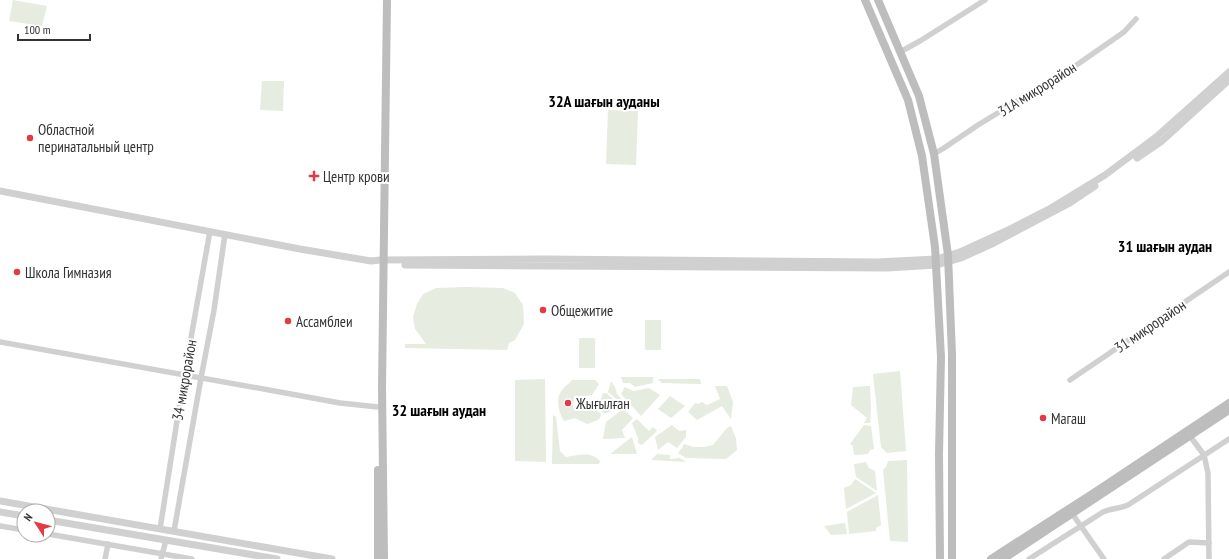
<svg xmlns="http://www.w3.org/2000/svg" width="1229" height="559" font-family="'PT Sans Narrow',sans-serif">
  <style>
    .green { fill: #e6ecdf }
    .lines { fill: none; stroke-linecap: round; stroke-linejoin: round }
    .minor { stroke: #d0d0d0; stroke-width: 5.5 }
    .tertiary { stroke: #d0d0d0; stroke-width: 7 }
    .secondary { stroke: #bdbdbd; stroke-width: 8 }
    .poi-dot { fill: #e63946; stroke: #fff; stroke-width: 1.5 }
    .labels { text-anchor: middle; dominant-baseline: central; stroke-width: 4; stroke-linejoin: round; paint-order: stroke }
    .street-label { font-size: 15px; fill: #333; stroke: #fff }
    .poi-label { font-size: 15px; fill: #333; stroke: #fff; text-anchor: start }
    .neighbourhood-label { font-size: 16px; font-weight: bold; fill: #000; stroke: #fff }
  </style>
  <rect width="100%" height="100%" fill="#fff"/>
  <g class="green">
    <path d="M13,0l34,6 -5,20 -33,-5z"/>
    <path d="M262,81h22l-1,30 -23,-1z"/>
    <path d="M608,110l30,1 -2,54 -30,-1z"/>
    <path d="M467,287l36,1 12,5 8,12 1,19 -9,16 -6,3 -2,7 -102,-2v-4h21l-11,-15 -2,-12 4,-13 6,-10 13,-6z"/>
    <rect x="645" y="320" width="16" height="30"/>
    <rect x="579" y="338" width="16" height="30"/>
    <path d="M900,371l6,80 -19,2 -6,-6 -8,-73z"/>
    <path d="M621,377h32v6l-18,4 -5,-4h-7z"/>
    <path d="M545,379l1,83 -31,-1v-81z"/>
    <path d="M658,379h42l1,5 -39,-1z"/>
    <path d="M572,380h23l4,4 -7,11 -6,1h-12l-1,12 1,2c7,2 11,-1 16,-4l10,7 1,3 -3,4 -11,4 -12,-6 -11,3c-5,-8 -9,-23 -2,-31 3,-4 7,-6 10,-10z"/>
    <path d="M611,381l4,6 2,7 13,14 -1,2 -21,-18z"/>
    <path d="M715,386h12l6,16 -2,17 -9,-13 -25,14 -9,-8 7,-9 3,1 4,-2 5,3 13,-6z"/>
    <path d="M870,386l1,23 -1,14h-6l3,-5 -16,-13 2,-18z"/>
    <path d="M625,387l8,4 16,-3 11,7 -19,21 -20,-22z"/>
    <path d="M603,393h3l16,13 -17,8 -12,-9 1,-2 7,-4z"/>
    <path d="M670,396l15,10 -14,12 -13,-9z"/>
    <path d="M623,409l10,9 -11,12 3,8 -22,1 3,-17z"/>
    <path d="M553,415l3,2 4,34 6,6c10,-2 26,-6 34,4l-1,3h-47z"/>
    <path d="M637,419l12,12 4,-4 4,4 -15,14 -4,-2v-5l-6,-15z"/>
    <path d="M672,425l7,6 7,-1v7l-9,11 -9,-6 -10,8 -3,-13z"/>
    <path d="M864,425l7,1 3,23 -4,1 -2,4 -14,1 -1,-9 -3,-2z"/>
    <path d="M731,426l5,13 1,11 -11,9 -40,-1 -8,-5 4,-5 2,-4 9,3h11l9,-2 14,-17z"/>
    <path d="M632,437l5,17h-27z"/>
    <path d="M657,454l13,1v4l10,-1 6,4 -35,-2z"/>
    <path d="M907,460l1,82 -18,-1 -7,-71 3,-3 2,-6z"/>
    <path d="M866,462l3,6 6,3 2,20 -21,-14 -2,-13z"/>
    <path d="M855,479l21,14 -30,16 -2,-21 7,-3z"/>
    <path d="M878,495l3,30 -5,3v3l-27,3 -2,-22z"/>
    <path d="M845,523l2,11 -16,1 -7,-9z"/>
  </g>
  <g class="lines">
    <g class="minor">
      <path d="M900,52l20,-11 65,-41"/>
      <path d="M934,154l10,-6 34,-23 100,-61 46,-32 12,-13"/>
      <path d="M0,342l269,48 71,13 38,4"/>
      <path d="M1070,380l159,-108"/>
      <path d="M1190,436l14,19 4,18 1,86"/>
      <path d="M1071,512l33,47"/>
      <path d="M0,526l24,4"/>
      <path d="M160,529l23,-146 27,-152"/>
      <path d="M174,531l27,-153 13,-68 11,-76"/>
      <path d="M48,534l144,25"/>
      <path d="M105,559l3,-15"/>
      <path d="M161,559l5,-19"/>
      <path d="M1029,559l74,-47c9,-4 16,-3 25,-7l101,-66"/>
      <path d="M1164,559l25,-17 20,1"/>
    </g>
    <g class="tertiary">
      <path d="M1137,158l25,-17 67,-61"/>
      <path d="M0,191l300,58 71,12 9,-1 164,-1 333,3 59,-3 24,-7 46,-21 45,-23 54,-33 51,-38 73,-65"/>
      <path d="M405,265l482,3 50,-3 24,-7 33,-15 74,-39 27,-18"/>
      <path d="M0,501l332,58"/>
      <path d="M0,512l24,4"/>
      <path d="M48,520l229,39"/>
    </g>
    <g class="secondary">
      <path d="M865,0l43,100 14,56 13,91 6,110 -2,97 1,105"/>
      <path d="M878,0l41,96 15,58 14,101 4,100v204"/>
      <path d="M378,559v-89"/>
      <path d="M384,559l-2,-172 5,-387"/>
      <path d="M991,559l101,-65 137,-91"/>
      <path d="M1003,559l226,-149"/>
    </g>
  </g>
  <g class="poi-dot">
    <circle cx="30" cy="138" r="4"/>
    <path d="M312 170h4v4h4v4h-4v4h-4v-4h-4v-4h4z"/>
    <circle cx="17" cy="272" r="4"/>
    <circle cx="543" cy="310" r="4"/>
    <circle cx="288" cy="321" r="4"/>
    <circle cx="568" cy="403" r="4"/>
    <circle cx="1043" cy="418" r="4"/>
  </g>
  <g class="labels">
    <g class="street-label">
      <text transform="translate(1037 89) rotate(-32)">31А микрорайон</text>
      <text transform="translate(1150 326) rotate(-34)">31 микрорайон</text>
      <text transform="translate(184 380) rotate(-80)">34 микрорайон</text>
    </g>
    <g class="poi-label">
      <text x="38" y="129">Областной<tspan x="38" dy="17">перинатальный центр</tspan></text>
      <text x="323" y="176">Центр крови</text>
      <text x="25" y="272">Школа Гимназия</text>
      <text x="551" y="310">Общежитие</text>
      <text x="296" y="321">Ассамблеи</text>
      <text x="576" y="403">Жығылған</text>
      <text x="1051" y="418">Магаш</text>
    </g>
    <g class="neighbourhood-label">
      <text x="604" y="101">32А шағын ауданы</text>
      <text x="1165" y="246">31 шағын аудан</text>
      <text x="439" y="410">32 шағын аудан</text>
    </g>
  </g>
  <g transform="translate(36 523) rotate(306)"><circle r="19" fill="#ffffff" stroke="#adadad"/>
  <path d="M0-3L7 15L0 10L-7 15Z" fill="#e63946"/>
  <text y="-6" font-size="11" font-weight="bold" text-anchor="middle" fill="#333333">N</text>
  </g>
  <path d="M18 34v6h72v-6" fill="none" stroke="#333333" stroke-width="2"/>
  <text x="24" y="34" font-size="12" fill="#333333" stroke="#ffffff" stroke-width="3" paint-order="stroke">100 m</text>
</svg>
